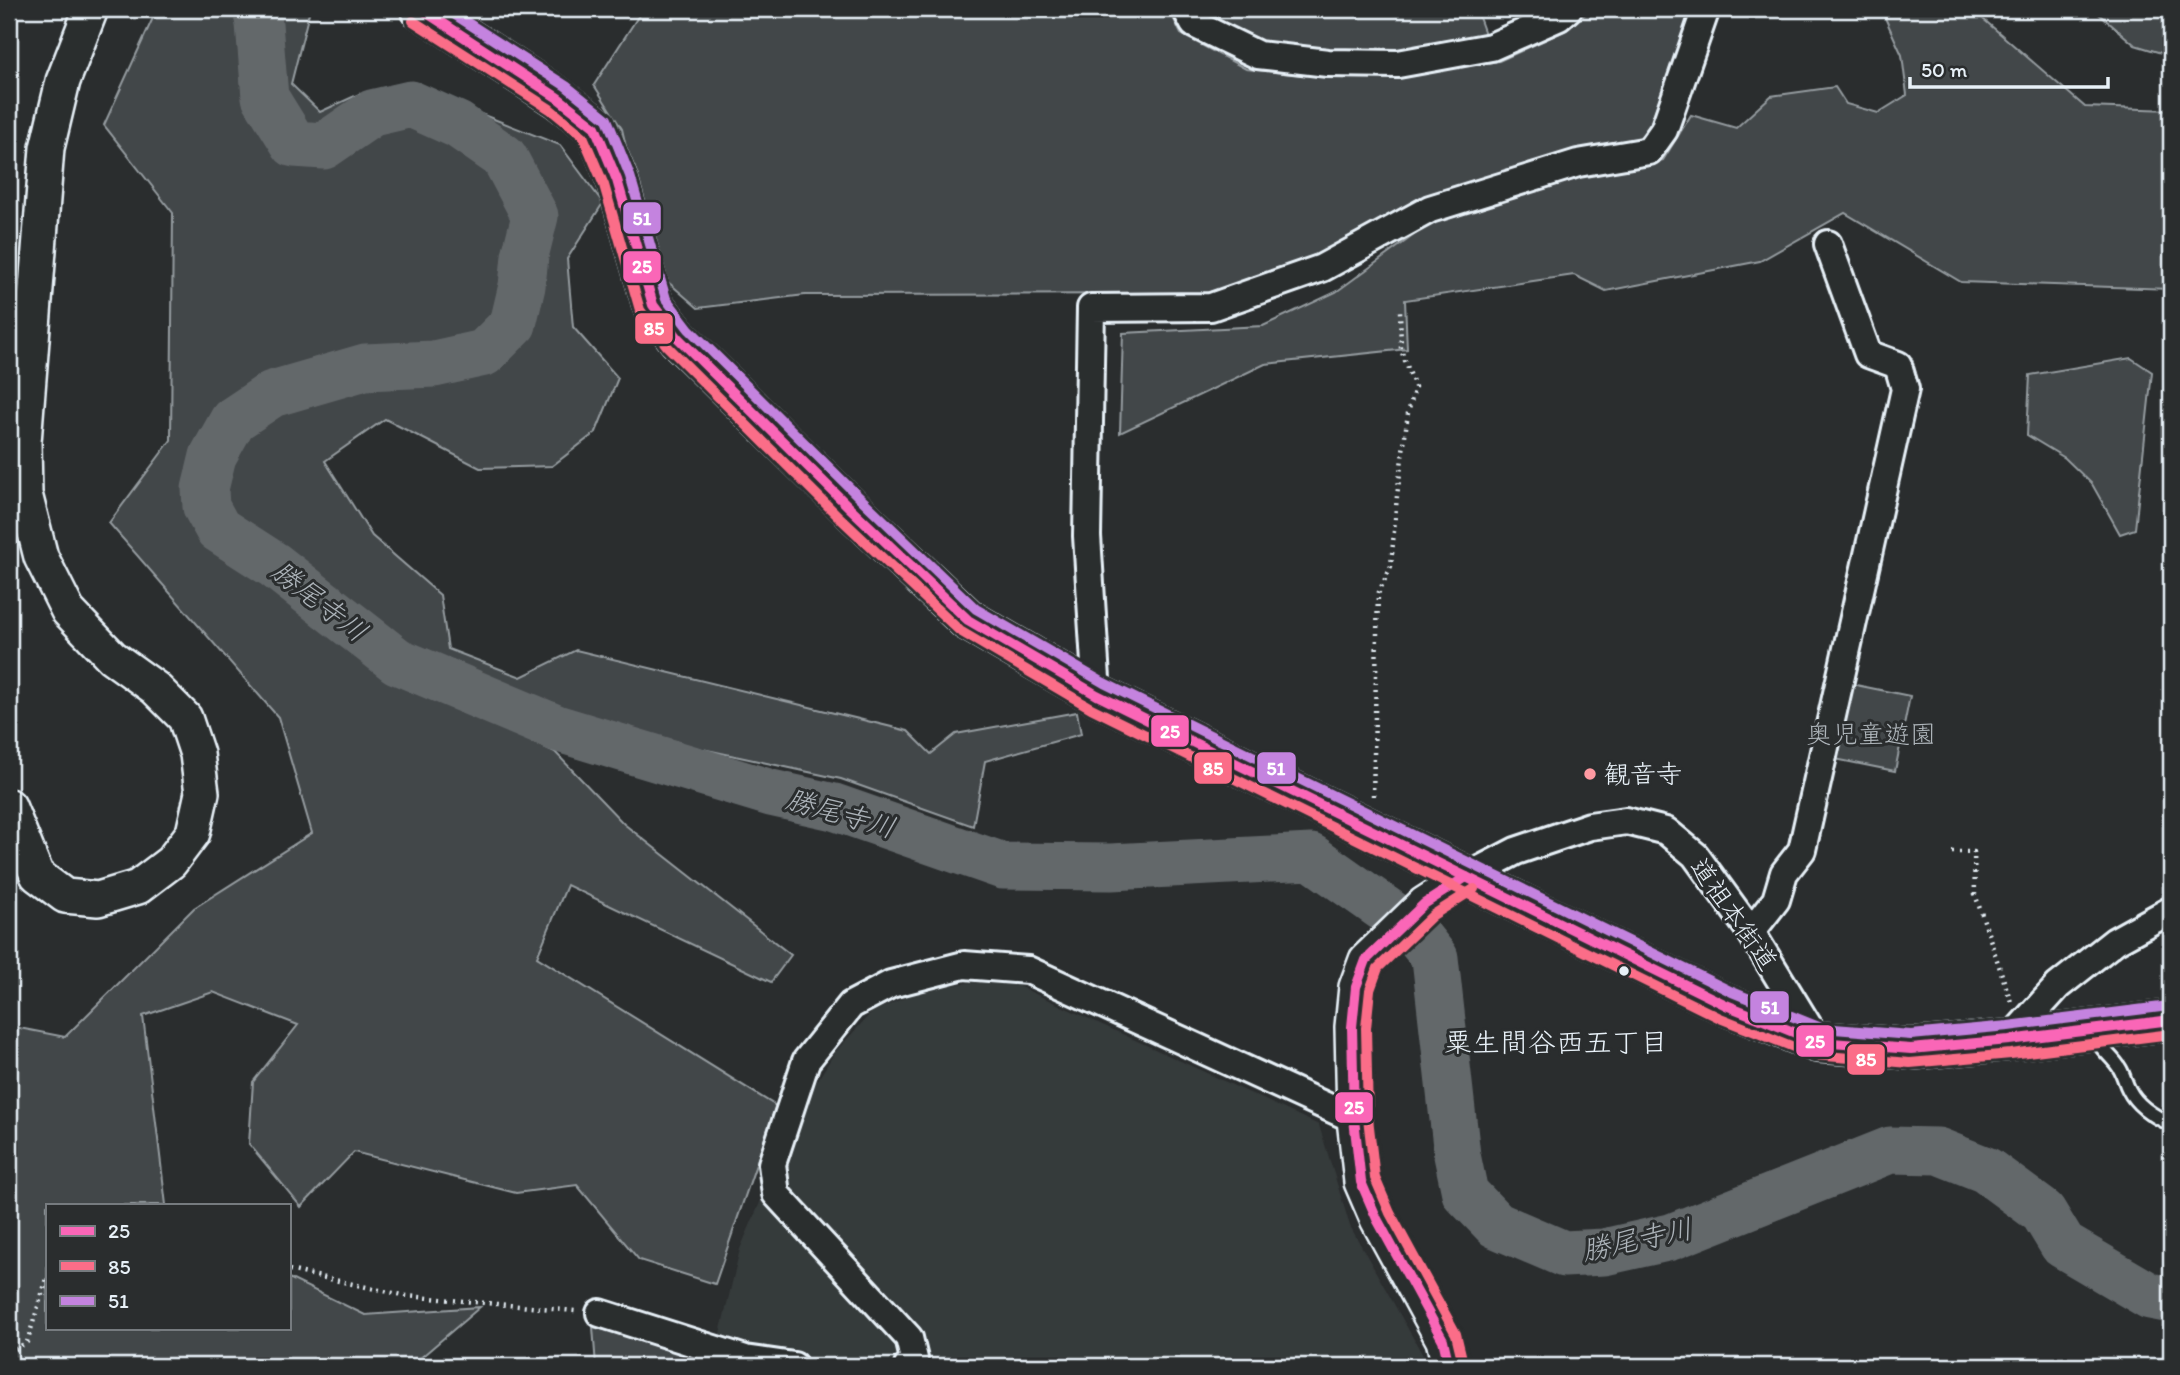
<svg xmlns="http://www.w3.org/2000/svg" width="2180" height="1375" font-family="Itim,'Klee One',sans-serif">
  <style>
    .built { fill: #363a3b }
    .green { fill: #424648; stroke: #959ca0; stroke-width: 2 }
    .lines { fill: none; stroke-linecap: round; stroke-linejoin: round }
    .river { stroke: #63686b; stroke-width: 47 }
    .service-casing { stroke: #e8f1f8; stroke-width: 18 }
    .minor-casing { stroke: #e8f1f8; stroke-width: 32 }
    .tertiary-casing { stroke: #e8f1f8; stroke-width: 38 }
    .primary-casing { stroke: #e8f1f8; stroke-width: 44 }
    .path { stroke: #e8f1f8; stroke-width: 4.5; stroke-dasharray: 2 5; stroke-linecap: butt }
    .service { stroke: #2a2d2e; stroke-width: 12 }
    .minor { stroke: #2a2d2e; stroke-width: 26 }
    .tertiary { stroke: #2a2d2e; stroke-width: 33 }
    .primary { stroke: #2a2d2e; stroke-width: 38 }
    .bus-1-casing { stroke: #2a2d2e; stroke-width: 16 }
    .bus-2-casing { stroke: #2a2d2e; stroke-width: 16 }
    .bus-3-casing { stroke: #2a2d2e; stroke-width: 16 }
    .bus-1 { stroke: #fa66b7; stroke-width: 10 }
    .bus-2 { stroke: #fb6d88; stroke-width: 10 }
    .bus-3 { stroke: #c483df; stroke-width: 10 }
    .poi-dot { fill: #ff9aa2; stroke: #2a2d2e; stroke-width: 2.5 }
    .bus-dot { fill: #e8f1f8; stroke: #2a2d2e; stroke-width: 2.5 }
    .labels { text-anchor: middle; dominant-baseline: central; stroke-width: 6; stroke-linejoin: round; paint-order: stroke }
    .park-label { font-size: 26px; fill: #aeb5ba; stroke: #2a2d2e }
    .poi-label { font-size: 26px; fill: #e8f1f8; stroke: #2a2d2e; text-anchor: start }
    .street-label { font-size: 26px; fill: #e8f1f8; stroke: #2a2d2e }
    .water-label { font-size: 28px; font-style: italic; fill: #acb3b9; stroke: #2a2d2e }
    .neighbourhood-label { font-size: 28px; fill: #e8f1f8; stroke: #2a2d2e }
    .line-badge { stroke: #2a2d2e; stroke-width: 2.5 }
    .badge-label { font-size: 19px; text-anchor: middle; font-weight: bold; fill: #fff }
  </style>
  <rect width="100%" height="100%" fill="#2a2d2e"/>
  <filter id="ink" filterUnits="userSpaceOnUse"><feTurbulence type="fractalNoise" baseFrequency=".0143" numOctaves="2"/><feDisplacementMap in="SourceGraphic" scale="14" xChannelSelector="R" yChannelSelector="G"/><feConvolveMatrix kernelMatrix="1 2 1 2 8 2 1 2 1" color-interpolation-filters="sRGB"/></filter>
  <g filter="url(#ink)">
    <path class="built" d="M978,981l38,4 303,140 31,101 79,140h-683l2,-20 -30,-4 22,-93 61,-142 34,-55 37,-40 50,-22z"/>
    <g class="green">
      <path d="M157,9h86l4,16 5,75 33,52 40,4 51,-30 34,-12 45,20 43,29 22,56 -9,35 -10,63 -23,25 -116,16 -94,24 -45,30 -19,42 -9,31 1,19 12,30 173,137 174,81 69,72 167,131 -20,27 -204,-97 -30,72 239,149 -61,178 -76,-24 -62,-75 -61,8 -162,-41 -53,55 -52,-63 4,-62 45,-57 -85,-33 -70,24 23,189h-119v123h242v-50l76,37 115,-8 -69,59h-402v-340l56,11 129,-129 118,-75 -34,-116 -169,-194 62,-83 2,-227 -69,-88z"/>
      <path d="M266,9h44l-19,75 29,28 39,-18v17l-36,26 -23,-5 -25,-39 -5,-67z"/>
      <path d="M643,9h526l12,25 65,35 77,8 75,-1 101,-15 68,-31 24,-21h100l-42,119 -12,12 -318,119 -116,35 -398,1 -107,13 -45,-39 -31,-140 -28,-44z"/>
      <path d="M1209,9h267l9,25 -86,19 -71,1 -67,-9 -56,-25z"/>
      <path d="M1881,9h99l2,9 103,89 86,3v179l-210,-7 -116,-69 -85,48 -154,30 -32,-16 -169,25 2,49 -142,15 -145,69 3,-100 140,-7 73,-34 100,-73 143,-42 84,-17 28,-45 45,13 35,-32 64,-9 11,17 32,9 29,-18 -5,-40z"/>
      <path d="M2093,9h78v47l-36,-11z"/>
      <path d="M481,114l79,31 43,58 -36,56 6,68 45,51 -22,54 -44,34 -72,2 -95,-49 -60,42 47,75 68,59 8,54 73,28 55,-27 332,81 23,23 25,-20 121,-22 4,22 -96,27 -12,65 -132,-47 -277,-60 -161,-64 -120,-94 -54,-35 -12,-20 -1,-14 5,-31 16,-35 41,-25 84,-27 71,-2 54,-13 31,-29 11,-42 2,-29 10,-41 -33,-65 -47,-36z"/>
      <path d="M2131,358l21,14 -17,157 -15,5 -28,-50 -27,-26 -38,-23 3,-60z"/>
      <path d="M1851,684l59,12 -15,75 -60,-12z"/>
      <path d="M593,1327l118,30v9h-115z"/>
    </g>
    <g class="lines">
      <path class="river" d="M256,9l3,15 6,73 29,47 30,2 48,-33 39,-9 47,21 46,32 31,59 -10,40 -3,30 -9,38 -29,29 -50,11 -69,3 -93,27 -39,26 -20,36 -8,33 1,18 12,22 56,36 123,96 159,67 215,65 63,14 169,59 108,1 200,-10 99,70 25,31 22,197 8,38 31,32 68,29 40,-2 67,-15 219,-87 48,1 48,19 57,42 20,33 87,51 21,4"/>
      <defs>
        <path id="service" d="M2095,1033c5,18 17,22 25,36 4,7 5,14 9,21 8,16 26,27 42,34"/>
        <g id="minor">
          <path d="M1186,9l8,15 64,31 70,8 70,1 93,-17 68,-30 9,-8"/>
          <path d="M1097,695l-10,-159 4,-228 120,-1 111,-39 108,-59 148,-46 71,-12 15,-21 42,-121"/>
          <path d="M1466,877l50,-26 74,-25 36,-5 40,10 29,24 56,77 67,110"/>
          <path d="M1751,932l25,-32 8,-27 18,-23 103,-461 -7,-24 -30,-11 -40,-110"/>
          <path d="M2009,1040l49,-54 57,-45 56,-31"/>
          <path d="M600,1313l145,46 49,7"/>
          <path d="M908,1366l6,-7 -5,-21 -133,-144 -4,-30 34,-103 45,-56 40,-21 73,-19 64,5 326,149"/>
        </g>
        <g id="tertiary">
          <path d="M9,806l28,69 28,21 33,3 40,-12 33,-25 22,-29 9,-40 -5,-39 -12,-36 -30,-30 -43,-31 -44,-46 -27,-54 -16,-63 -1,-52 23,-294 16,-67 28,-72"/>
          <path d="M1449,1366l-6,-26 -66,-121 -16,-37 -7,-63 -2,-92 4,-40 10,-27 58,-56 42,-27"/>
        </g>
        <path id="primary" d="M421,9l137,89 37,29 22,53 36,125 25,33 171,169 119,113 129,75 629,310 92,37 93,7 98,-9 162,-20"/>
      </defs>
      <use href="#service" class="service-casing"/>
      <use href="#minor" class="minor-casing"/>
      <use href="#tertiary" class="tertiary-casing"/>
      <use href="#primary" class="primary-casing"/>
      <g class="path">
        <path d="M1373,796l5,-202 13,-28 6,-70 11,-83 7,-26 -14,-37 -1,-40"/>
        <path d="M1952,852h22l1,42 36,108"/>
        <path d="M289,1270l118,26 168,15"/>
        <path d="M9,1353l18,-11 20,-64"/>
      </g>
      <use href="#service" class="service"/>
      <use href="#minor" class="minor"/>
      <use href="#tertiary" class="tertiary"/>
      <use href="#primary" class="primary"/>
      <defs>
        <g id="bus-1">
          <path d="M421,9l137,89 37,29 22,53 36,125 25,33 171,169 119,113 129,75 629,310 92,37 93,7 98,-9 162,-20"/>
          <path d="M1449,1366l-6,-26 -66,-121 -16,-37 -7,-63 -2,-92 4,-40 10,-27 58,-56 42,-27"/>
        </g>
        <g id="bus-2">
          <path d="M413,21l137,88 33,27 21,49 36,125 27,36 172,171 121,114 131,77 629,310 94,37 96,8 101,-9 160,-20"/>
          <path d="M1463,1363l-7,-29 -66,-121 -15,-35 -7,-60 -2,-90 4,-38 8,-22 55,-53 41,-26"/>
        </g>
        <path id="bus-3" d="M446,9l120,77 41,33 23,57 36,123 23,30 170,168 117,112 128,74 628,309 89,36 90,7 97,-9 161,-20"/>
      </defs>
      <use href="#bus-1" class="bus-1-casing"/>
      <use href="#bus-2" class="bus-2-casing"/>
      <use href="#bus-3" class="bus-3-casing"/>
      <use href="#bus-1" class="bus-1"/>
      <use href="#bus-2" class="bus-2"/>
      <use href="#bus-3" class="bus-3"/>
    </g>
  </g>
  <circle class="poi-dot" cx="1590" cy="774" r="7"/>
  <circle class="bus-dot" cx="1624" cy="971" r="6"/>
  <g class="labels">
    <g class="park-label">
      <text x="1871" y="734">奥児童遊園</text>
    </g>
    <g class="poi-label">
      <text x="1604" y="774">観音寺</text>
    </g>
    <g class="street-label">
      <text transform="translate(1734 914) rotate(55)">道祖本街道</text>
    </g>
    <g class="water-label">
      <text transform="translate(320 601) rotate(38)">勝尾寺川</text>
      <text transform="translate(841 813) rotate(16)">勝尾寺川</text>
      <text transform="translate(1637 1239) rotate(-12)">勝尾寺川</text>
    </g>
    <g class="neighbourhood-label">
      <text x="1556" y="1042">粟生間谷西五丁目</text>
    </g>
  </g>
  <g class="line-badge">
    <rect x="622" y="201" width="40" height="34" rx="7" fill="#c483df"/>
    <rect x="622" y="250" width="40" height="34" rx="7" fill="#fa66b7"/>
    <rect x="634" y="312" width="40" height="33" rx="7" fill="#fb6d88"/>
    <rect x="1150" y="714" width="40" height="34" rx="7" fill="#fa66b7"/>
    <rect x="1256" y="751" width="41" height="34" rx="7" fill="#c483df"/>
    <rect x="1193" y="751" width="40" height="34" rx="7" fill="#fb6d88"/>
    <rect x="1749" y="990" width="41" height="34" rx="7" fill="#c483df"/>
    <rect x="1795" y="1024" width="40" height="34" rx="7" fill="#fa66b7"/>
    <rect x="1846" y="1043" width="40" height="33" rx="7" fill="#fb6d88"/>
    <rect x="1334" y="1091" width="40" height="33" rx="7" fill="#fa66b7"/>
  </g>
  <g class="badge-label">
    <text x="642" y="225">51</text>
    <text x="642" y="273">25</text>
    <text x="654" y="335">85</text>
    <text x="1170" y="738">25</text>
    <text x="1276" y="775">51</text>
    <text x="1213" y="775">85</text>
    <text x="1770" y="1014">51</text>
    <text x="1815" y="1048">25</text>
    <text x="1866" y="1066">85</text>
    <text x="1354" y="1114">25</text>
  </g>
  <rect width="2180" height="1375" fill="none" stroke="#2a2d2e" stroke-width="35"/>
  <rect x="18" y="18" width="2145" height="1340" fill="none" stroke="#e8f1f8" stroke-width="2.5" filter="url(#ink)"/>
  <rect x="46" y="1204" width="245" height="126" fill="#2a2d2e" stroke="#767b7f" stroke-width="2"/>
  <rect x="60" y="1226" width="35" height="10" fill="#fa66b7" stroke="#767b7f" stroke-width="2"/>
  <text x="108" y="1238" font-size="21" fill="#e8f1f8">25</text>
  <rect x="60" y="1261" width="35" height="10" fill="#fb6d88" stroke="#767b7f" stroke-width="2"/>
  <text x="108" y="1274" font-size="21" fill="#e8f1f8">85</text>
  <rect x="60" y="1296" width="35" height="10" fill="#c483df" stroke="#767b7f" stroke-width="2"/>
  <text x="108" y="1308" font-size="21" fill="#e8f1f8">51</text>
  <path d="M1910 77v10h198v-10" fill="none" stroke="#e8f1f8" stroke-width="3.5"/>
  <text x="1921" y="77" font-size="21" fill="#e8f1f8" stroke="#2a2d2e" stroke-width="5" paint-order="stroke">50 m</text>
</svg>
